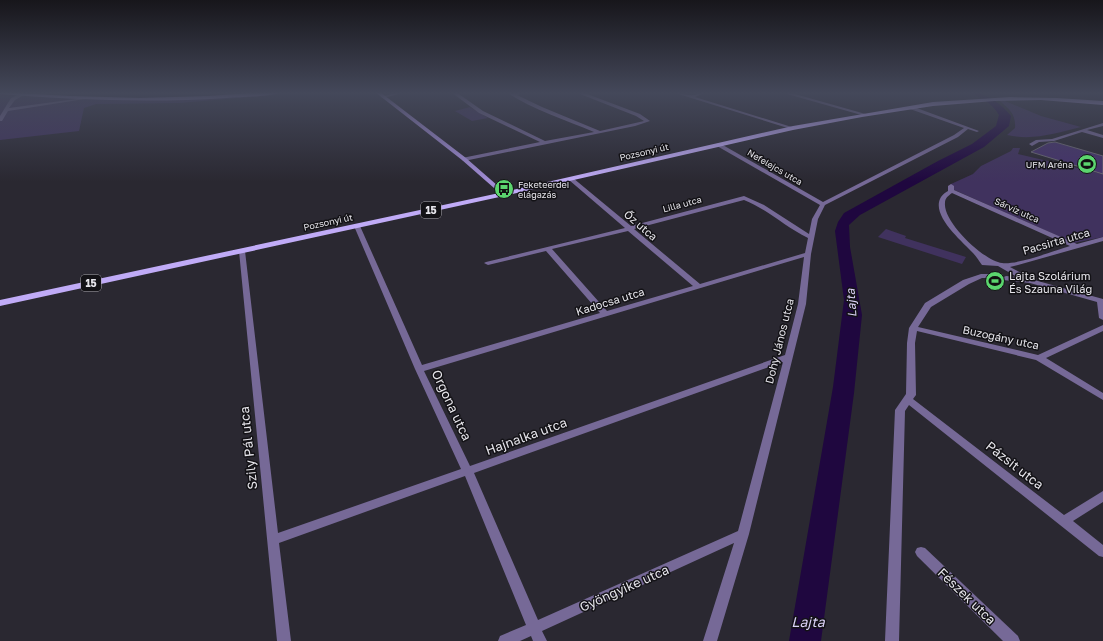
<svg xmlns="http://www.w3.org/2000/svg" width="1103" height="641" font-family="'Golos Text',sans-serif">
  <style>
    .green { fill: #40325e }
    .water { fill: #1f073f }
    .building { fill: #45316c; stroke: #6c6a74 }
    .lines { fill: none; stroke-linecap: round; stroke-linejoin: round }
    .street { fill: #766997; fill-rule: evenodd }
    .secondary { fill: #a18cd5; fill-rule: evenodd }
    .primary { fill: #c0abf7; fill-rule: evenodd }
    .labels { text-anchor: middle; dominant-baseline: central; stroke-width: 3; stroke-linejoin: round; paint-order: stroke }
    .far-street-label { font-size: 9px; fill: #e6e5eb; stroke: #131216 }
    .far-poi-label { font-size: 9px; fill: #e6e5eb; stroke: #131216; text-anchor: end }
    .shield { fill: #131216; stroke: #a7a6ab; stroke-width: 1 }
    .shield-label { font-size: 10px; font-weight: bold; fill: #e6e5eb }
    .street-label { font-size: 11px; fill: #e6e5eb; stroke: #131216 }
    .poi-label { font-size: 11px; fill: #e6e5eb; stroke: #131216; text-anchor: start }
    .water-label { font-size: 12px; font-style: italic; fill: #dad1f6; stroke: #131216 }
    .near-street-label { font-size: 13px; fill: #e6e5eb; stroke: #131216 }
    .near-water-label { font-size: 14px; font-style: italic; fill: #dad1f6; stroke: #131216 }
  </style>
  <rect width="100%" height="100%" fill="#2a2831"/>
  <g class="green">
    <path d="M0,92h48l-4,3 68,3 78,-1 72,-5h47l-130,11 -83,1 -12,4 -5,23 -79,9z"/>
    <path d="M1000,101h5l36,15 40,11c-25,6 -48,14 -74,8l8,-7c1,-14 -6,-19 -15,-27z"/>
    <path d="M470,107l18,11 -16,3 -17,-10z"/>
    <path d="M1013,148h7l-2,6 85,20v63l-29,6 -124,-55 1,-4 22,-10 8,-8 30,-15z"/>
    <path d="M886,229l20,7 -1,2 61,19 -4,7 -84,-27z"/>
  </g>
  <path class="water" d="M968,92c17,0 33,11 43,24l-2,10 -25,21 -124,68 -11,10 1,22 12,68 -8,78 -33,248h-32l44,-254 11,-87 -9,-69 3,-9 6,-9 94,-52 34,-17 24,-18 3,-11c-7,-12 -18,-18 -31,-23z"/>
  <path class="building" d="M1055,142l48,14v18l-72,-22 17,-9z"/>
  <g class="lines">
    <g class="street">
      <path d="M398,92h9l-24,6 -2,-1z"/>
      <path d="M451,92h5l27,19 62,30 49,-9c-29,-12 -63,-23 -88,-40h20l-9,3 25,12 58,24 44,-10 -8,-5 -61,-24h7l58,22 10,7 -15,5 -171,35 -2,-1v-2l78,-16 -61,-29z"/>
      <path d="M672,92c6,0 12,3 18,3 4,1 11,-3 17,-3l-12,5 100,31 -4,1z"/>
      <path d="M780,92h8l81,23 -4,1z"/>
      <path d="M20,94l4,1 -9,5 -6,8 74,-10 2,1 -77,12 -6,10h-2v-5l11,-18z"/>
      <path d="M910,107h4l65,24 -2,1 -9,-3 -10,8 -133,68 -7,14 -7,35 -5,50 -57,230 -32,107h-14l31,-98 -192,88 5,10h-14l-2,-5 -11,5h-22l2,-5 26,-11 -61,-149 -186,67 12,98h-14l-38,-390 1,-1 2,-1 3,2 33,282 183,-64 -46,-100 -61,-143 1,-1 2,-1 3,2 62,139 178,-52 -54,-62 -58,14 -4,-2 2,-1 139,-34 -56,-48v-2h4l58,48 113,-30 20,9 45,29 3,-15 8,-14 -103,-59v-2h4l102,58 131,-67 10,-7 -54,-19zM744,200c23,9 41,27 64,38l-3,15 -105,31 -66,-55zM628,231l65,55 -86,25 -55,-62zM804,257l-6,47 -13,51 -315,111 -46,-95zM783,362l-45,169 -200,89 -64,-147z"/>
      <path d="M1103,123v3l-16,4 16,5v3l-21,-6 -28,9 -15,1 -7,4 -3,-2 7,-4 16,-1z"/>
      <path d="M951,184l3,2v4l123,54 26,-7v4l-85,24 -8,2 17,9v2l76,21v21l-4,-2 -2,-16 -67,-19 -27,-3 -1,-2 4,-2 11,1 -19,-11 -16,-1c-3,-4 -6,-9 -9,-12 -11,-12 -43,-38 -32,-56 2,-3 5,-5 7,-6v-5zM952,193l118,53c-17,5 -52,19 -68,17 -18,-2 -59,-41 -57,-60 0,-5 3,-7 7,-10z"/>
      <path d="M981,274h12l4,2 -4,2h-11l-13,6 -38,23 -13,20 120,28 65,-30v6l-57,27 57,35v7l-67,-40 -119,-29 -2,12 1,52 -3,4 151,116 39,-24v11l-30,19 30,24v12l-4,-1 -190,-151 -4,6 -6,230h-14l10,-231 11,-16 1,-51 2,-15 16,-25 38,-23z"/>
      <path d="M921,547l4,1 93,88 2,5h-17l-86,-85 -2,-4 2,-4z"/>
    </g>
    <g class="secondary">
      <path d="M0,92l70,4 70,2 69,-2 53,-4h19c-12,5 -41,5 -55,6 -75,5 -151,2 -226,-4z"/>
      <path d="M375,92h5l86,66 40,35v2h-4l-40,-35z"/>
    </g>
    <path class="primary" d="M1010,97l47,1 46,3v4l-62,-5 -47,1 -61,5 -71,11 -69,13 -289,66 -504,110v-6l504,-108 289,-66 140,-24z"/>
  </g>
  <linearGradient id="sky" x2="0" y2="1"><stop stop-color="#17161b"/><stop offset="0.51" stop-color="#44485a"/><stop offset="1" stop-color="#44485a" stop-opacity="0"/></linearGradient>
  <rect width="1103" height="182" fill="url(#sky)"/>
  <defs>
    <symbol id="stadium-disc" viewBox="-11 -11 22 22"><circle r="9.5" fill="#5bd56e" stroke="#131216"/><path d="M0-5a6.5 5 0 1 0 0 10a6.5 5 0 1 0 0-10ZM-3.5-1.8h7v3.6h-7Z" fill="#111"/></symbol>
    <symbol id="bus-disc" viewBox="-11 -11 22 22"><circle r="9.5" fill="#5bd56e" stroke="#131216"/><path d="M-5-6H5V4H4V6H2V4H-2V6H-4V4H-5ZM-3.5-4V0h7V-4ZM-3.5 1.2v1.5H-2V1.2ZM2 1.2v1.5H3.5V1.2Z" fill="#111"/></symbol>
  </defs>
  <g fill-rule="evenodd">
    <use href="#stadium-disc" x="1076" y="153" width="22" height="22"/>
    <use href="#bus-disc" x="493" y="178" width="22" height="22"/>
    <use href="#stadium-disc" x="984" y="270" width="22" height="22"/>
  </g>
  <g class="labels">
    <g class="far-street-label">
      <text transform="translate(644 152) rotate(-13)">Pozsonyi út</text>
      <text transform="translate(775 167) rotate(30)">Nefelejcs utca</text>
      <text transform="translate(682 204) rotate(-15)">Lilla utca</text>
      <text transform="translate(1017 210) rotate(24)">Sárvíz utca</text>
      <text transform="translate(328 222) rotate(-12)">Pozsonyi út</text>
    </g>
    <g class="far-poi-label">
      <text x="1073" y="164">UFM Aréna</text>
      <text x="518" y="184" text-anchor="start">Feketeerdei<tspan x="518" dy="10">elágazás</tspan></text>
    </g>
    <g class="shield">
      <rect x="421" y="202" width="20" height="16" rx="3"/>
      <rect x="81" y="275" width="20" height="16" rx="3"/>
    </g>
    <g class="shield-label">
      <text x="431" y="210">15</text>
      <text x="91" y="283">15</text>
    </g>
    <g class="street-label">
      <text transform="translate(641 225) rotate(41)">Őz utca</text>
      <text transform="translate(1056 241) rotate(-16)">Pacsirta utca</text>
      <text transform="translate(610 301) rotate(-17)">Kadocsa utca</text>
      <text transform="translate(1001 337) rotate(12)">Buzogány utca</text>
      <text transform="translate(779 341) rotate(-76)">Dohy János utca</text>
    </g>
    <g class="poi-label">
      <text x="1009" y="275">Lajta Szolárium<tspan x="1009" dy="13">És Szauna Világ</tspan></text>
    </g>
    <g class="water-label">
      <text transform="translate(851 303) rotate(-94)">Lajta</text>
    </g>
    <g class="near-street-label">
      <text transform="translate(452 405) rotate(65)">Orgona utca</text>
      <text transform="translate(526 436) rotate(-20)">Hajnalka utca</text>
      <text transform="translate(248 448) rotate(-96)">Szily Pál utca</text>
      <text transform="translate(1015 465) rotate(38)">Pázsit utca</text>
      <text transform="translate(624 588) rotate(-24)">Gyöngyike utca</text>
      <text transform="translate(967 596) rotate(44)">Fészek utca</text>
    </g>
    <g class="near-water-label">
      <text x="808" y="621">Lajta</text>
    </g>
  </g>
</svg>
